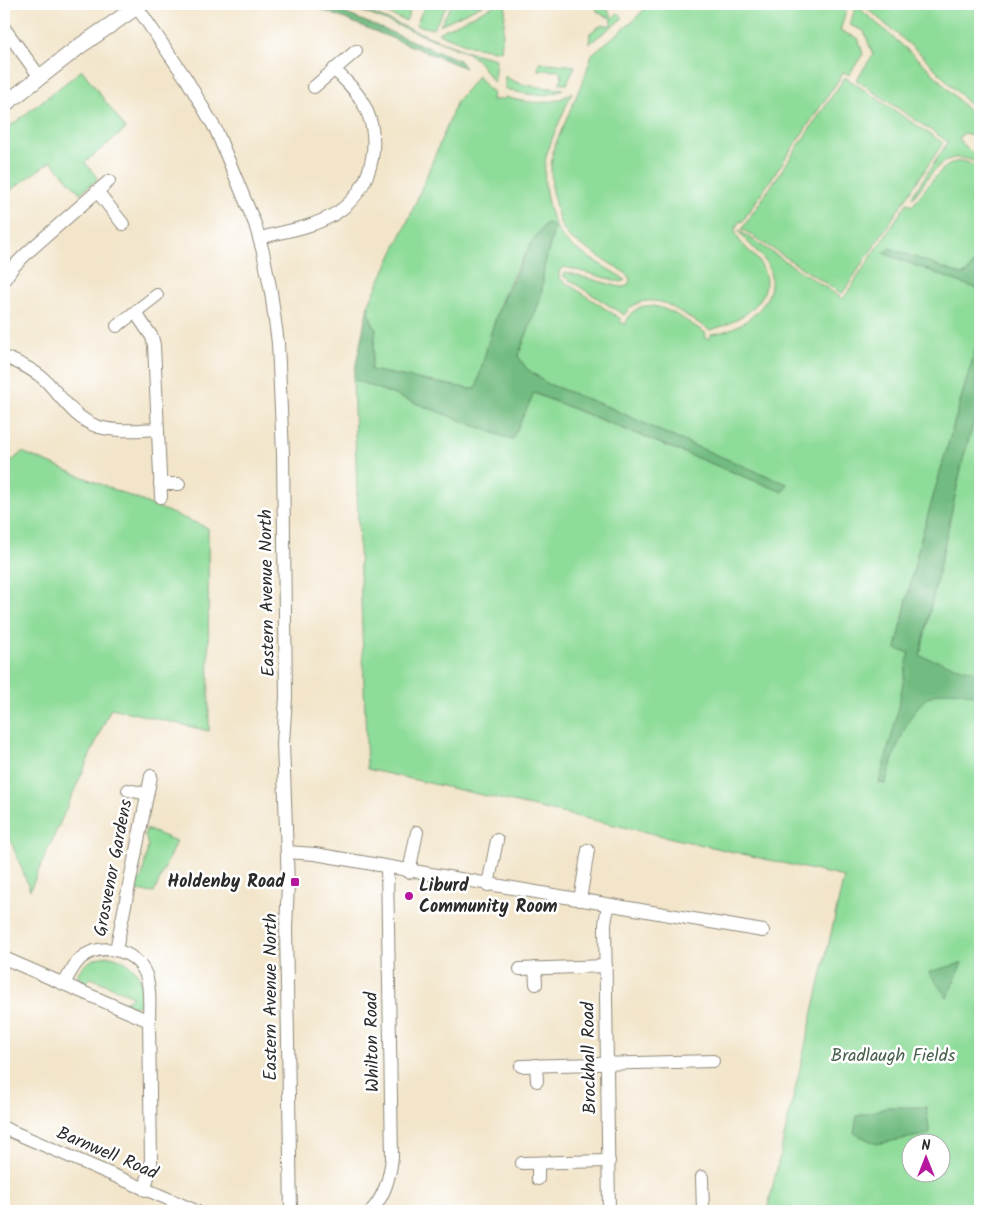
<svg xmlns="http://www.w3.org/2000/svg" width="984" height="1215" font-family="Kalam,sans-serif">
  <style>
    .green { fill: #8edc99; stroke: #5c8462; fill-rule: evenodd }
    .forest { fill: #72bc81; stroke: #4e7456 }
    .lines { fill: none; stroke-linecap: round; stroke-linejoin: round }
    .minor-casing { stroke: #8e887a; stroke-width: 14 }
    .tertiary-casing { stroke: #8e887a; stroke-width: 17 }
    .minor { stroke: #fff; stroke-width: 12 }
    .tertiary { stroke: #fff; stroke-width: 15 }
    .poi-dot { fill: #b5179e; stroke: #fff; stroke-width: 2 }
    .labels { text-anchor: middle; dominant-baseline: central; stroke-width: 5; stroke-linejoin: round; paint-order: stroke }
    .street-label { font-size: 18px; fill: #2b2b2b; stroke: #fff }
    .poi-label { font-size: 18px; font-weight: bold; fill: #2b2b2b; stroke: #fff; text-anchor: end }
    .park-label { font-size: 18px; fill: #49604c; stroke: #fff }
  </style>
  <rect width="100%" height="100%" fill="#fff"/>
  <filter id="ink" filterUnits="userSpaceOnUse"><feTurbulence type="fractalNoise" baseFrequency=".02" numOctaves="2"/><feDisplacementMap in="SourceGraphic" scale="10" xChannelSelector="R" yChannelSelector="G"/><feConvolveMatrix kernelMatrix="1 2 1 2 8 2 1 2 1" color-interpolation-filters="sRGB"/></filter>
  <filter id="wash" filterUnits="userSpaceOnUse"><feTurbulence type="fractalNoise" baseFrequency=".0096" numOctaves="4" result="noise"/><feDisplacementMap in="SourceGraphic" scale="20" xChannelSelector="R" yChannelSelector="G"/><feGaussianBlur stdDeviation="1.12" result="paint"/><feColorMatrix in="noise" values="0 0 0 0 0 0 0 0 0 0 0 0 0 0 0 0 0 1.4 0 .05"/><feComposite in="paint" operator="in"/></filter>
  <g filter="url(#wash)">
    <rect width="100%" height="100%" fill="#f2e5ca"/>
    <g class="green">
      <path d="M343,4h5l120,48 28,7 -2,24 -16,-22 -10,-8z"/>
      <path d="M363,4h50l-7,17z"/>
      <path d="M422,4h26l-15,25 -17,-4 9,-20z"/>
      <path d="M452,4h32l-44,21z"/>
      <path d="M497,4l9,1 -5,46 -31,-5 -32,-13z"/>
      <path d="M596,4h8l9,14 6,-5 4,5 -34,26 1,-11 11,-8h10l1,-5 -3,-3 -5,-1 -7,-5z"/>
      <path d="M649,4h199l-8,27 18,7 5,16 -14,21 -5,-3 -102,150 -2,-1 -5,7c0,14 17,23 24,34 24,35 -20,61 -49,68l-43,-26c-17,-6 -33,-4 -43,11l-61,-39 2,-4 55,15h5l4,-4 1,-4 -3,-5 -56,-35 -7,-9 -4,-7 -8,-32 -1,-25 2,-16 32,-74 7,-22 40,-32z"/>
      <path d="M862,4h118v112l-56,-59z"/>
      <path d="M856,5l72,63 52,55v18l-15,-8 -4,2 -2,4 5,7 16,13v6c-35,-21 -47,8 -67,33l-1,-2 36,-54 -92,-62 17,-25 -9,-24 -14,-6z"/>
      <path d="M539,62l36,4 -8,18h-8l3,-6 -1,-5 -3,-2 -20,-1z"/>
      <path d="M82,70l44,59 -41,33 13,17 -18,14 -29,-32 -47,34v-64z"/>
      <path d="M478,76l9,12 6,4 -1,8 12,-1 1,-2c21,6 49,10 67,-5 -8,20 -18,40 -25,61 -7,23 1,69 18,87 12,12 42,28 58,38l2,2 -4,2 -56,-15 -6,4v7l62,41 -1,3 5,2c3,-4 4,-10 9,-13 20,-17 54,12 72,22l-1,4 4,2 2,-5c31,-3 72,-33 57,-68 -7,-14 -22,-23 -30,-36l105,69 64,-96 5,3c11,-13 31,-46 50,-45 7,1 12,5 18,9v86l-14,18 -4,1 -79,-22 97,37v43l-61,213 -23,103 24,7 44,-201 16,-53v809h-213l77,-334 -477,-108 -14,-390 159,61 21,-47 250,99 4,-8 -116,-48 -60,-28 -63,-24 -22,-16 -8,-12 21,-53 3,-13 2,-23 10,-38 -9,-5c-18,26 -39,59 -48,89 -7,23 -11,54 -21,75l-6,1 -100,-19 6,-41 -4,-7 -4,-16 3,-7 40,-85 46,-113zM912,1142h30v30h-30z"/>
      <path d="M505,76c16,12 39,11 58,13 -16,10 -41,5 -58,0z"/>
      <path d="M845,77l98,66 -101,151 -100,-65z"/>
      <path d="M22,452l186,76 1,203 -98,-23 -81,182 -26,-67v-355z"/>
      <path d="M146,829l30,12 -22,52 -20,-2 2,-6 6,-8 6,-31 -3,-12z"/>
      <path d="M110,956c21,3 42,27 30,49l-6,2 -10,-4 9,-7 -42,-18 -10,7 -2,-2 -1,-10c6,-11 19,-17 32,-17z"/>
    </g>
    <g class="forest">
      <path d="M308,4h14l137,56 6,8z"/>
      <path d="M548,223l5,2 1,4 -10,38 -2,23 -3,13 -21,53 8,12 22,16 63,24 60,28 116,48 -4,8 -249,-99 -22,47 -159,-61 15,-73 4,16 4,7 -5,41 99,19 6,-1 15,-56 13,-36 28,-54 13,-18z"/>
      <path d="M890,248l72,27 4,-1 14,-18v34l-97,-37z"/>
      <path d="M980,333v69l-16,53 -44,201 60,17v24c-16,-5 -33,-9 -49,-1 -24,11 -38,64 -46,88l-6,-1 15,-56 15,-74 -13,-4 23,-103z"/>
      <path d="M962,963l-15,35 -18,-26z"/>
      <path d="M889,1107h37l4,27 -54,10 -22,-11 3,-17z"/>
    </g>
  </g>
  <g filter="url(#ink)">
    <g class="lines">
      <defs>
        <g id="minor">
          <path d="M137,7l50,73 29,50 39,94 8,28 8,40 7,51 5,111 3,243 -3,46 5,142 -2,43 5,283"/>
          <path d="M4,28l36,49"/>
          <path d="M314,87l42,-36"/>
          <path d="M97,191l26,33"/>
          <path d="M260,238c24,-7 51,-10 73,-23 38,-22 51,-72 31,-110 -7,-14 -19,-25 -30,-36"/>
          <path d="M4,280l9,-13 16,-16 80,-70"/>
          <path d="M135,312l17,25 2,8 7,152"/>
          <path d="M117,326l40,-31"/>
          <path d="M4,357c16,6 31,13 43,25 16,17 29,38 52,45 19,5 39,3 58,2"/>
          <path d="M160,484h19"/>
          <path d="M128,790l19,4"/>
          <path d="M287,852l28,2 448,77"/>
          <path d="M409,872l8,-40"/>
          <path d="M488,885l9,-45"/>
          <path d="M580,900l8,-50"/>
          <path d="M608,905l-3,19 4,287"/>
          <path d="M116,950l35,-174"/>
          <path d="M4,958l145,63 2,142 -6,27"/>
          <path d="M535,968l1,16"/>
          <path d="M520,969l86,-3"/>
          <path d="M64,984c5,-9 9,-19 17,-26 21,-17 55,-8 65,17 5,15 3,31 3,46"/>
          <path d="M536,1065l1,16"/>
          <path d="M521,1066l192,-5"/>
          <path d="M4,1128l192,83"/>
          <path d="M522,1163l87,-2"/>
          <path d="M538,1163v16"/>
          <path d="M702,1177l1,34"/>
          <path d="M371,1211c14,-15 19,-34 21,-54l-5,-289"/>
        </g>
        <path id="tertiary" d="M4,105l76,-59 61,-42"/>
      </defs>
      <use href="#minor" class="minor-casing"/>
      <use href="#tertiary" class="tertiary-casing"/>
      <use href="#minor" class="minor"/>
      <use href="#tertiary" class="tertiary"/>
    </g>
  </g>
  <g class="poi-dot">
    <rect x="290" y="877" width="10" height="10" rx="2.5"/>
    <circle cx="409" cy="896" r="5"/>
  </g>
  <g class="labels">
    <g class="street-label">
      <text transform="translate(268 593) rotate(-91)">Eastern Avenue North</text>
      <text transform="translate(114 868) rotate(-79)">Grosvenor Gardens</text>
      <text transform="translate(271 997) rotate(-90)">Eastern Avenue North</text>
      <text transform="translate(373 1042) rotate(-91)">Whilton Road</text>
      <text transform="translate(590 1058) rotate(-91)">Brockhall Road</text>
      <text transform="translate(107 1154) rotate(23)">Barnwell Road</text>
    </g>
    <g class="poi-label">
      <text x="285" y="882">Holdenby Road</text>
      <text x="419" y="886" text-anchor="start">Liburd<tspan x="419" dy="21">Community Room</tspan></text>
    </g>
    <g class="park-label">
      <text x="893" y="1056">Bradlaugh Fields</text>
    </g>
  </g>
  <rect width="984" height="1215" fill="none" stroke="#fff" stroke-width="20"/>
  <g transform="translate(926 1158)"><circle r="24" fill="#ffffff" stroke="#aaaaaa"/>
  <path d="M0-4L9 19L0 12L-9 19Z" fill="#b5179e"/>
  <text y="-8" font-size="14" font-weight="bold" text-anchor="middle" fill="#2b2b2b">N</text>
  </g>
</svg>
